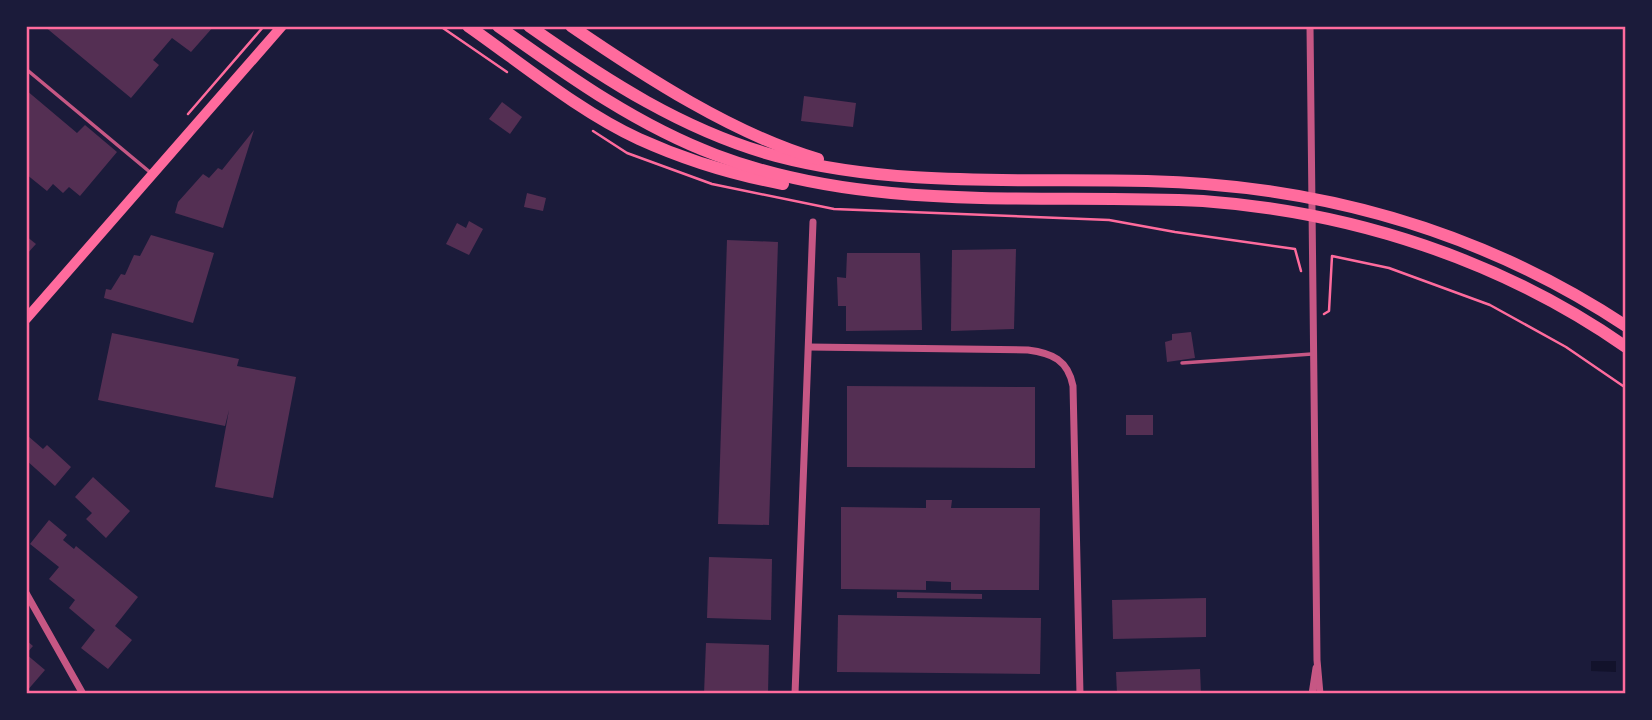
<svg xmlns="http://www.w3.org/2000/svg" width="1652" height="720" font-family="Montserrat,sans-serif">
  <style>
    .water { fill: #12122b }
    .building { fill: #542f53 }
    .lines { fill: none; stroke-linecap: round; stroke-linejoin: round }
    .path { stroke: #ff6b9d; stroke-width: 2.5 }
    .service { stroke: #c65784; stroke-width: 3.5 }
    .minor { stroke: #c65784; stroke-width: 7 }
    .secondary { stroke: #ff6b9d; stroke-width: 10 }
    .trunk { stroke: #ff6b9d; stroke-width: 12 }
    .neatline { fill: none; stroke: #ff6b9d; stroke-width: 2.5 }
  </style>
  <rect width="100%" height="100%" fill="#1b1b3a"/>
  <path class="water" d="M1591,661h25v11l-25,-1z"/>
  <g class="building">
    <path d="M44,26h170l-23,26 -19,-14 -19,22 6,5 -28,33z"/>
    <path d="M26,90l51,43 8,-8 32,27 -37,44 -11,-9 -6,6 -10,-9 -6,7 -21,-17z"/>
    <path d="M804,96l52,7 -3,24 -52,-6z"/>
    <path d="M502,102l20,15 -12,17 -21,-15z"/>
    <path d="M254,130l-31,98 -48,-15 3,-11 25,-28 6,4 9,-10 4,2z"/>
    <path d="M527,193l19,5 -3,13 -19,-4z"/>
    <path d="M469,221l14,8 -14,26 -23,-11 11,-21 9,5z"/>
    <path d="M151,235l63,18 -21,70 -89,-25 2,-9 5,1 10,-16 4,1 9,-20 6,1z"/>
    <path d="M26,236l10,8 -10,11z"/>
    <path d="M727,240l51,2 -9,283 -51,-1z"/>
    <path d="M1016,249l-2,80 -63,2 1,-81z"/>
    <path d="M847,253h73l2,77 -76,1v-25h-8l-1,-29 9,1z"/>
    <path d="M1191,332l4,26 -28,4 -2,-20 7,-2v-6z"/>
    <path d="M112,333l127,26 -2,7 59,11 -23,121 -58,-11 14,-77 -4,16 -127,-26z"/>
    <path d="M847,386l188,1v81l-188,-1z"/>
    <rect x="1126" y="415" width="27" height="20"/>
    <path d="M28,436l15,13 4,-4 24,22 -16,19 -29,-26z"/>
    <path d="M93,477l37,34 -24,27 -20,-19 6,-6 -17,-16z"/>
    <path d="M926,500h26l-1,8h89l-1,82h-88v-8l-25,-1v9l-85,-1v-82l85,1z"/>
    <path d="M49,520l18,15 -4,5 11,9 2,-3 62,51 -23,29 17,14 -24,29 -27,-21 14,-18 -26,-22 6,-8 -26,-21 10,-12 -29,-23z"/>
    <path d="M709,557l63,2 -1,61 -64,-2z"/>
    <path d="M897,592l85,2v5l-85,-1z"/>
    <path d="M1206,598v39l-93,2 -1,-39z"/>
    <path d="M838,615l203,3 -1,56 -203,-2z"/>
    <path d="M26,640l7,6 -7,8 19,16 -19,22z"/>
    <path d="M706,643l63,2 -1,49h-64z"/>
    <path d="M1200,669l1,25h-84l-1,-22z"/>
  </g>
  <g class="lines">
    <g class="path">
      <path d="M440,26l67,46"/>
      <path d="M188,114l76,-88"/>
      <path d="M593,131l34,22 85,31 122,25 275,11 66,12 120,17 6,22"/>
      <path d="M1324,314l5,-3 3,-55 57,12 101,37 76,42 60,41"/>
    </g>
    <g class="service">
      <path d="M26,69l125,104"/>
      <path d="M1182,363l130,-9"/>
    </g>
    <g class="minor">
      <path d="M1310,26l7,634 3,34"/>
      <path d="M809,347l219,3c24,3 40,10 45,36l7,308"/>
      <path d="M26,593l57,101"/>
      <path d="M795,694l18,-472"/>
      <path d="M1312,694l4,-26"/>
    </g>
    <path class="secondary" d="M26,319l256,-293"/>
    <g class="trunk">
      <path d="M468,26c53,37 112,86 171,113 44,20 96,36 144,45"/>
      <path d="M498,26c69,49 138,99 218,129 155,59 324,38 487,46 151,11 298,59 423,146"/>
      <path d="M529,26c77,54 155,105 247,130 121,32 247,22 371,25 172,4 335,50 479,145"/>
      <path d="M571,26c73,50 162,108 247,133"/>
    </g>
  </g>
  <rect width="1652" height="720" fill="none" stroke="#1b1b3a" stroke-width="56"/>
  <rect x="28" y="28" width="1596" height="664" class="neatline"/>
</svg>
